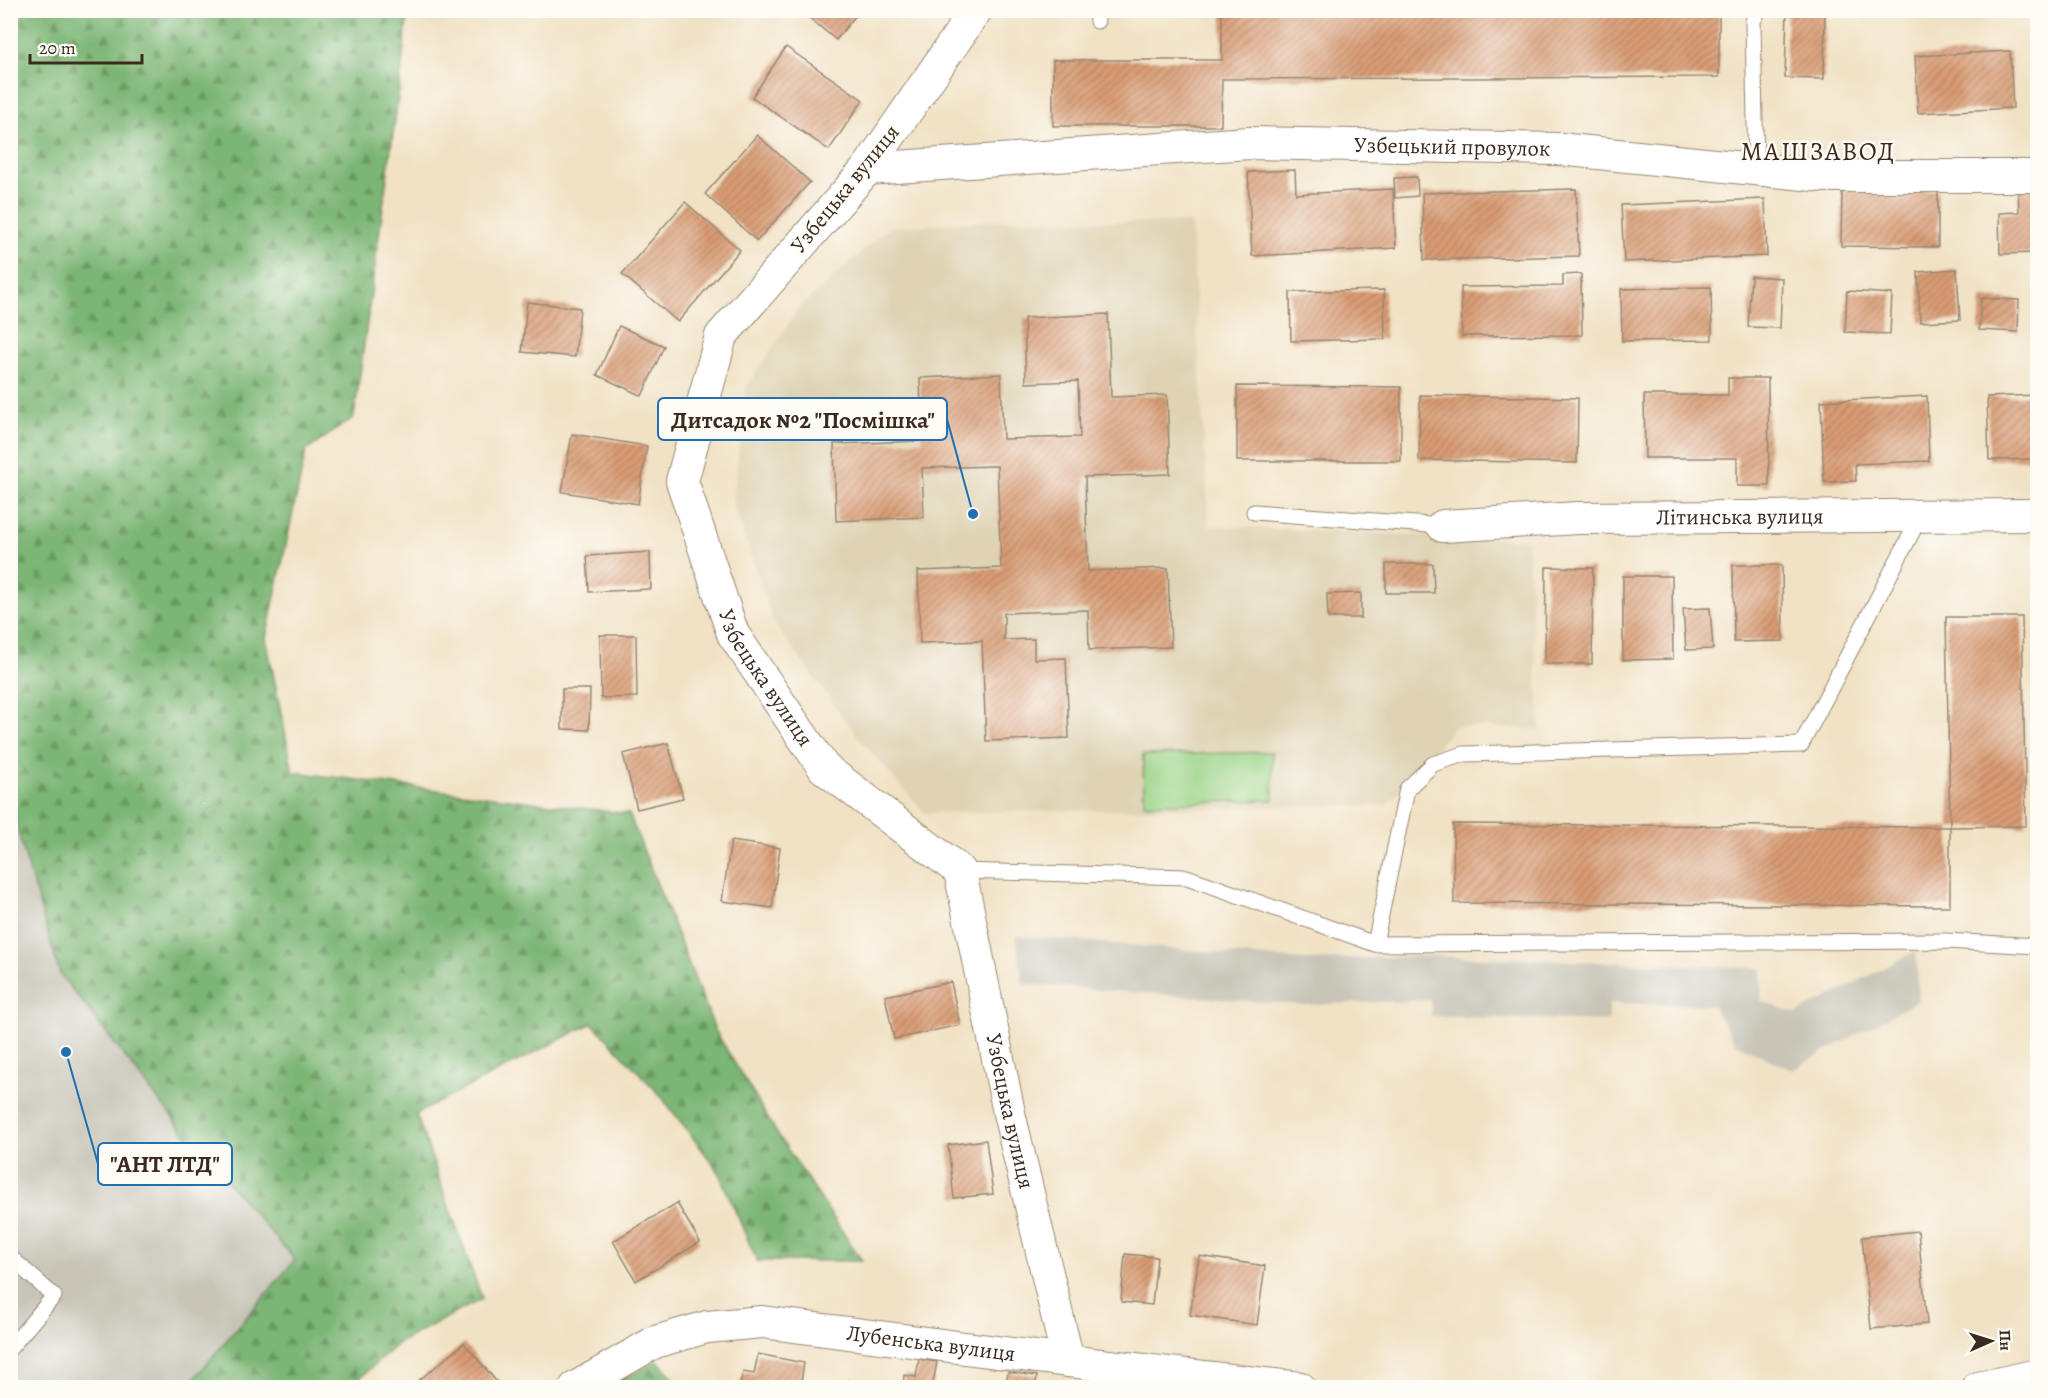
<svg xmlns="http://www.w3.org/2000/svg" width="2048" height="1398" font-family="Alegreya,serif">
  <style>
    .built { fill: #dfd3b4 }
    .industrial { fill: #c8c4b8 }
    .forest { fill: url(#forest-firs); stroke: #5c7049; stroke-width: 1.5 }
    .pitch { fill: #9bd488; stroke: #6b7f53; stroke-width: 1.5 }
    .building { fill: url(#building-hatch) }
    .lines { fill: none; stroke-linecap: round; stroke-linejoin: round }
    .lane-casing { stroke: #968672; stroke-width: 17 }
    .street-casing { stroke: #968672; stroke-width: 34 }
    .lane { stroke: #fff; stroke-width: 15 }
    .street { stroke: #fff; stroke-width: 32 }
    .labels { text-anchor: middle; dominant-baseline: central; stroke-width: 5; stroke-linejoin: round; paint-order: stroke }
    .street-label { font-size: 22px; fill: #3b2a1e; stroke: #fdfcf7 }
    .quarter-label { font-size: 26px; letter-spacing: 1.5px; fill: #3b2a1e; stroke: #fdfcf7 }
    .leader { fill: none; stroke: #1f6fb2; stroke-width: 2 }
    .callout-dot { fill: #1f6fb2; stroke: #fdfcf7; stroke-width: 2 }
    .callout { fill: #fdfcf7; stroke: #1f6fb2; stroke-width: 2 }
    .callout-label { font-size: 24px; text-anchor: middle; font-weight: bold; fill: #3b2a1e }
  </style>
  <defs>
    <pattern id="forest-firs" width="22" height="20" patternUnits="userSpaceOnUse" patternTransform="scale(1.5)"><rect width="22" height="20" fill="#7cb674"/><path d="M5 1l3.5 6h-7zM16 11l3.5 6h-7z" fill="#67945f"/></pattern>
    <pattern id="building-hatch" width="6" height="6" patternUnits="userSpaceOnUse" patternTransform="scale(1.5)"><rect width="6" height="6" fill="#d99c75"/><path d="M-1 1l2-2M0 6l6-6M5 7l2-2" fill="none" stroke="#b17f5f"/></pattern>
  </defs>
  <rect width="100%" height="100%" fill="#fdfcf7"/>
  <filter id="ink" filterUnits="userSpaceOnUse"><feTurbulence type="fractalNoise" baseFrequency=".0167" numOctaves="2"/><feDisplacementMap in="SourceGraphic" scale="12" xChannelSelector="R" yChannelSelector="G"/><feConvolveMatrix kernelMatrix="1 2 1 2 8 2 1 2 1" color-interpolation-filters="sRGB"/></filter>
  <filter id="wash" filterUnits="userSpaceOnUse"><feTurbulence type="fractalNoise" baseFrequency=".008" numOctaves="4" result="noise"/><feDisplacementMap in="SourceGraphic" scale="24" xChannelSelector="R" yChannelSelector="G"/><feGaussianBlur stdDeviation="1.35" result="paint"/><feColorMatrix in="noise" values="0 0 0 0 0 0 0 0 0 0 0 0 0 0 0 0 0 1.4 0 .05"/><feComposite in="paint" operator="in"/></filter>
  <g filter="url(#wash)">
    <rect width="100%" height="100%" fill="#f1e2c5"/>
    <path class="built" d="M1006,220l185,3 18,303 318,14 13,189 -85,-3 -68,79 -462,8 -67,-76 -84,-114 -41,-121 13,-114 53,-80 91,-81z"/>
    <g class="industrial">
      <path d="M10,809l50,165 123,157 112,129 -108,127h-176z"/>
      <path d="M1016,936l289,24 126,-4 330,12v33l35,13 120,-63 3,49 -127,70 -57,-27 -22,-38 -104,-2v18l-178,-5v-16l-128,5 -280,-21z"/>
    </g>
    <g class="forest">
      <path d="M10,11h398l-8,72 -46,334 -48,34 -40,187 27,134 336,42 87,218 60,100 86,129h-105l-40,-92 -57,-74 -68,-72 -176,91 66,185 -84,44 -48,44h-163l108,-127 -112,-129 -123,-157 -49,-165z"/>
      <path d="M658,1361l24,26 -78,1z"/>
    </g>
    <path class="pitch" d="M1272,752l1,48 -129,4 -1,-49z"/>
    <g id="blocks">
      <g class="building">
        <path d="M800,10h60l-24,30z"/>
        <path d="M1222,10h497v67l-497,2 -1,47h-168v-66h169z"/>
        <path d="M1787,10h38l-1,69 -39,-1z"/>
        <path d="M786,47l77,53 -34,50 -77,-53z"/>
        <path d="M2010,51l3,57 -95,5 -3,-57z"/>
        <path d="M757,135l53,47 -53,59 -52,-47z"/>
        <path d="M1295,170l1,24 97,-5 3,59 -144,8 -4,-84z"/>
        <path d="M1417,177l1,19 -23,2 -1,-20z"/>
        <path d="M2018,188h20v65l-38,1 -1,-41 20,-1z"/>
        <path d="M1576,189l3,67 -155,4 -2,-67z"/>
        <path d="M1842,190h96v57l-97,-1z"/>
        <path d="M1765,199l2,57 -143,6 -3,-57z"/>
        <path d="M685,202l55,48 -62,72 -56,-48z"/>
        <path d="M1957,269l3,51 -40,2 -2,-50z"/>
        <path d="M1581,274l1,61 -120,1 -1,-49 102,-1v-11z"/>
        <path d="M1751,276l31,2 -2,50 -32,-1z"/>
        <path d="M1711,287l1,53 -90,1 -1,-52z"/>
        <path d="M1384,290l1,49 -94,2 -1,-49z"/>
        <path d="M1847,291l45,3 -2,40 -45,-2z"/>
        <path d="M1981,298l38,2 -1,32 -39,-2z"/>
        <path d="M527,302l53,6 -5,49 -53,-5z"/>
        <path d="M1108,314l3,83 56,-2 3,79 -85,3 3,94 80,-3 3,79 -82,3 -1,-40 -84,3v27l30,-1v20l32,-1 3,80 -83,3 -4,-100 -62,2 -2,-72 83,-3 -4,-102 -75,2 2,49 -88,4 -2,-77 88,-3 -2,-63 81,-4 2,65 77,-2 -2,-56 -52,2 -2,-65z"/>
        <path d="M619,326l45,20 -22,50 -45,-21z"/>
        <path d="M1728,378h40l1,108h-32v-28h-92l-1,-63h84z"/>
        <path d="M1237,386l164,1v74h-164z"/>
        <path d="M1420,395l158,3 -1,65 -158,-3z"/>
        <path d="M2038,395v64l-49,1 -2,-63z"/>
        <path d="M1927,396l2,65 -74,3 1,17 -32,1 -3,-81z"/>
        <path d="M572,434l75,12 -9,58 -76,-12z"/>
        <path d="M650,552l1,37 -62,3 -2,-36z"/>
        <path d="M1386,564h47l1,29h-48z"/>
        <path d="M1733,565h49l1,76 -49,1z"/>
        <path d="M1546,567l47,1 -1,96h-47z"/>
        <path d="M1623,576h49l1,83 -50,1z"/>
        <path d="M1361,593v25h-33l-1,-24z"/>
        <path d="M1710,608l3,41 -27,1 -3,-41z"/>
        <path d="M1946,617h76l4,209 -76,1v79l-496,-3 -1,-79 497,3z"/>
        <path d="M600,635h36l1,62 -36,1z"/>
        <path d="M562,689h28l-1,41 -27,-1z"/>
        <path d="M668,743l15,55 -46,11 -14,-55z"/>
        <path d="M731,841l49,7 -8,60 -50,-7z"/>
        <path d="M951,982l9,43 -66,14 -9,-43z"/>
        <path d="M986,1140l7,54 -39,4 -6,-53z"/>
        <path d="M677,1203l23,39 -64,39 -23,-40z"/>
        <path d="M1918,1231l9,93 -56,5 -9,-92z"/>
        <path d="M1125,1254l32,3 -5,48 -31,-3z"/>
        <path d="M1199,1256l66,10 -8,59 -67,-10z"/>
        <path d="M464,1343l33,39 -7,6h-68l-5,-6z"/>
        <path d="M758,1354l46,9 -4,25h-48l-12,-4 3,-12 11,2z"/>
        <path d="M919,1359l18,3 -5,26h-29l1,-13 12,2z"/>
        <path d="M1008,1372l29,4 -2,12h-30z"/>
        <path d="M847,1380l38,6v2h-39z"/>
      </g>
    </g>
  </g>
  <g filter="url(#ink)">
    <use href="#blocks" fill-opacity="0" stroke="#968672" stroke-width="1.5"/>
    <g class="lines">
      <defs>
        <g id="lane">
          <path d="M1096,10l1,11"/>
          <path d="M1756,170l-3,-149 6,-11"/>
          <path d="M1254,512l189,14"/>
          <path d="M960,871l227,6 188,67 571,-3 92,5"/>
          <path d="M1375,944l32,-155 26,-25 31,-10 337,-9 119,-228"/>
          <path d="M10,1257l44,39 -44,52"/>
        </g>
        <g id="street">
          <path id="s1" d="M976,10l-109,159 -146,167 -39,145 51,153 91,134 136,103 49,242 59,248"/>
          <path id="s2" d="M867,169l382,-26 310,6 264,27h215"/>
          <path id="s3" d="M1443,526l135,-8 460,-3"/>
          <path id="s4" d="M575,1388l80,-46 52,-15 55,-5 306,39 232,27"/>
          <path d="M1978,1388l60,-13"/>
        </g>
      </defs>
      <use href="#lane" class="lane-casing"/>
      <use href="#street" class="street-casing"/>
      <use href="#lane" class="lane"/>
      <use href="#street" class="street"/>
    </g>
  </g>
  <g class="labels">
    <g class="street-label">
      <text stroke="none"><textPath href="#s2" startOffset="586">Узбецький провулок</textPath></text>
      <text transform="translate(845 189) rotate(-51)">Узбецька вулиця</text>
      <text stroke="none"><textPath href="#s3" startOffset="297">Літинська вулиця</textPath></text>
      <text stroke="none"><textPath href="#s1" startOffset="780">Узбецька вулиця</textPath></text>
      <text stroke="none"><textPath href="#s1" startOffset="1304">Узбецька вулиця</textPath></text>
      <text stroke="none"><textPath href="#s4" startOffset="372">Лубенська вулиця</textPath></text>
    </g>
    <g class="quarter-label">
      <text x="1818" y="151">МАШЗАВОД</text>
    </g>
  </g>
  <path class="leader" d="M973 514L947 419M66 1052L98 1164"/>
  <g class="callout-dot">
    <circle cx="973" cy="514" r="6"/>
    <circle cx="66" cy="1052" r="6"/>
  </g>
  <g class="callout">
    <rect x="658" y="398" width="289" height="42" rx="6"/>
    <rect x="98" y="1143" width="134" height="42" rx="6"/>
  </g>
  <g class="callout-label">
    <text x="803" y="428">Дитсадок №2 "Посмішка"</text>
    <text x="165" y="1172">"АНТ ЛТД"</text>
  </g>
  <rect width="2048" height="1398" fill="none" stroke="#fdfcf7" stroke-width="36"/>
  <g transform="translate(1991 1341) rotate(87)" stroke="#fdfcf7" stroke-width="4.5" paint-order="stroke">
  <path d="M0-4.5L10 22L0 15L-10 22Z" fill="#3b2a1e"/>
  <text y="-9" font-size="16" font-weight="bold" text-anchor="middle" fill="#3b2a1e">Пн</text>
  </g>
  <path d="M30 54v9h112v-9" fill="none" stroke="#3b2a1e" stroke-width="3"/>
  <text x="39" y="54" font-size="18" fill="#3b2a1e" stroke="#fdfcf7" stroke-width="4.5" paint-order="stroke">20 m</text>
</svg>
